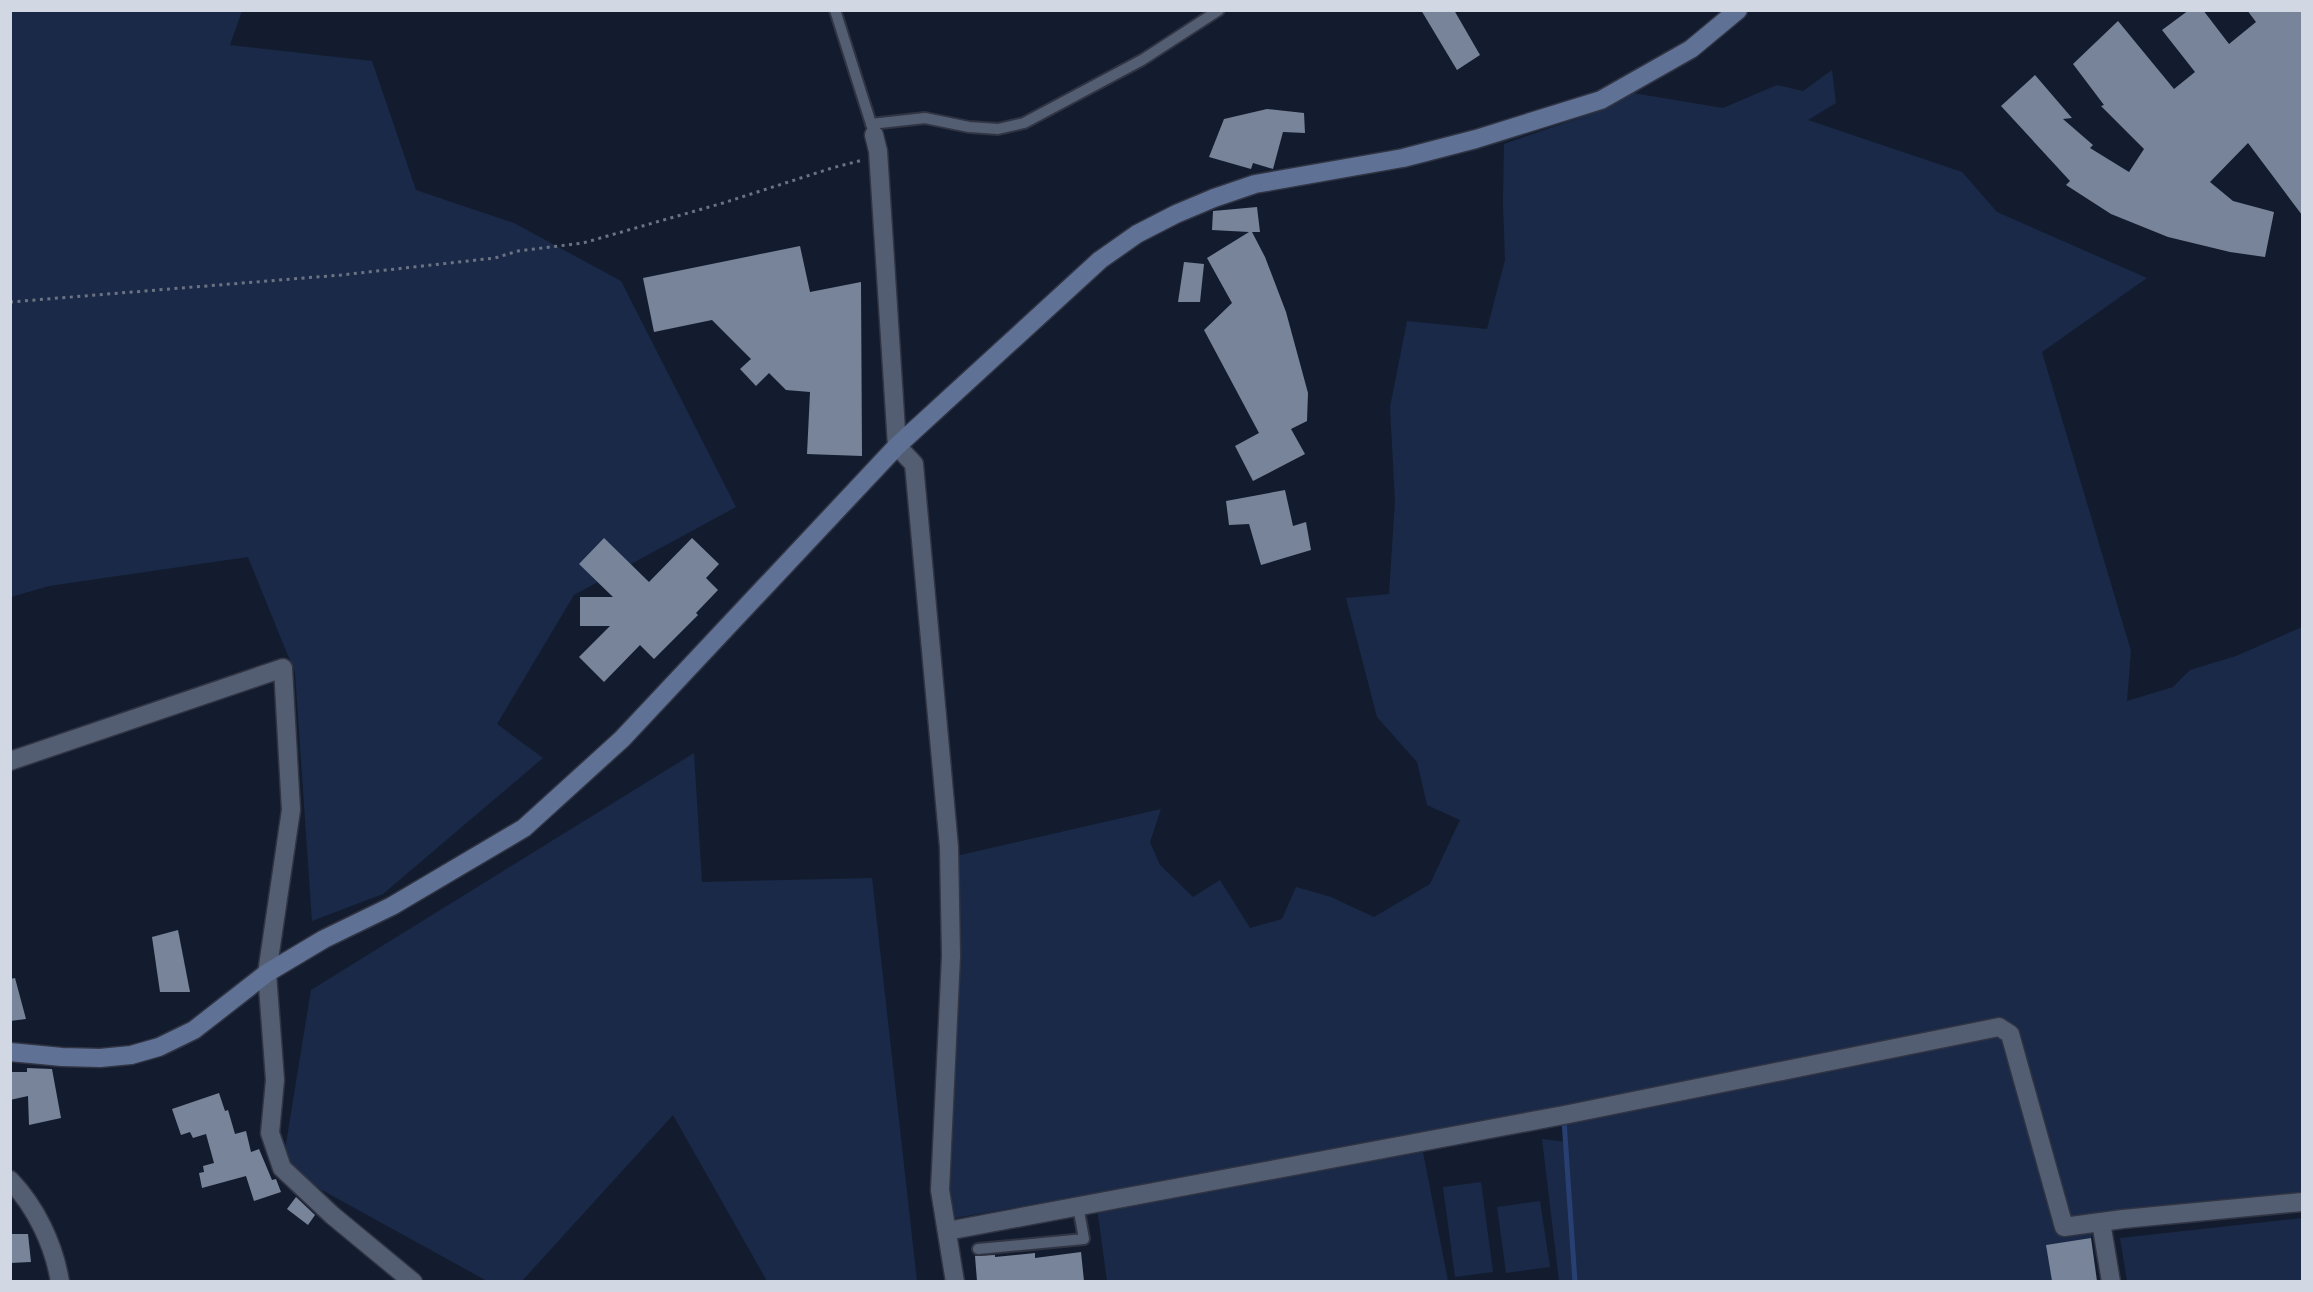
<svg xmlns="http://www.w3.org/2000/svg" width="2313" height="1292" font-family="Ubuntu,sans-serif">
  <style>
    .green { fill: #1a2947 }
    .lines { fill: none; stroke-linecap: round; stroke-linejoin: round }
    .stream { stroke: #283f72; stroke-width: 5 }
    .building { fill: #78849a }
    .lane-casing { stroke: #303443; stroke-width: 14 }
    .street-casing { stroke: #303443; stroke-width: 21 }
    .secondary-casing { stroke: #303443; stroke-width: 21 }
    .path { stroke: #6b7382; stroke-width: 3; stroke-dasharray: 3 4.5; stroke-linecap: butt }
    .lane { stroke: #535e73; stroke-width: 10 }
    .street { stroke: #535e73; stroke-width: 18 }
    .secondary { stroke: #5f7195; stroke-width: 18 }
  </style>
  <rect width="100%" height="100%" fill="#131c2e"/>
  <g class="green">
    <path d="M11,11h231l-12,34 142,16 44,129 98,33 107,58 115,226 -162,88 -77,129 46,34 -160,136 -71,27 -17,-248 -47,-116 -199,29 -38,11z"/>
    <path d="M1832,70l4,33 -28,17 154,52 35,40 150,66 -105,74 89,299 -4,50 46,-14 17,-17 46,-14 66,-29v568l-231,24 -57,-192 -224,36 -577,110 -264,46 -5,-32 12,-331 205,-47 -11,33 10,23 33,32 27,-17 30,48 32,-9 14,-32 35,10 43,20 56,-33 30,-64 -33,-15 -10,-43 -40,-45 -31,-119 43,-4 6,-93 -5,-94 17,-86 80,8 18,-69 -2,-58 1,-58 80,-28 49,-23 90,15 54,-23 26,6z"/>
    <path d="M694,753l8,129 170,-4 45,403h-150l-94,-166 -151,166h-35l-205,-113 29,-178z"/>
    <path d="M1999,1030l9,6 54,194 31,-4 -2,12 -44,7 5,36h-499h6l-17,-142 25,3 -3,-23z"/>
    <path d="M1423,1152l25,129h-341l-10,-73z"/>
    <path d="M1481,1182l12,90 -38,5 -12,-90z"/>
    <path d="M1540,1201l10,66 -44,6 -9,-66z"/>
    <path d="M2302,1218v63h-175l-7,-43z"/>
  </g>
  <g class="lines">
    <path class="stream" d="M1564,1120l11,162"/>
  </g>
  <g class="building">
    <path d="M1421,10h33l26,45 -23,15z"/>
    <path d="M2189,10h14l26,34 27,-22 -9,-12h55v205l-54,-72 -38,39 23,19 41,11 -9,45 -35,-5 -62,-15 -57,-23 -45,-29 4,-4 -69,-75 34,-31 37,43 -9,1 30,26 -3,3 39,24 15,-23 -43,-43 3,-1 -31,-41 45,-43 56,68 21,-17 -33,-42z"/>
    <path d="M1267,109l37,4 1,20 -22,-1 -10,37 -20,-6 -2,6 -42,-12 15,-38z"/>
    <path d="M1257,207l3,25h-8l13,25 21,55 22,81 -1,28 -16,8 14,25 -52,27 -18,-35 24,-13 -55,-103 28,-27 -25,-45 42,-26 -37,-2 1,-19z"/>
    <path d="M800,246l10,46 51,-10 1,174 -55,-2 3,-62 -24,-2 -17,-17 -13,13 -16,-17 11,-10 -39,-39 -58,12 -11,-54z"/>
    <path d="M1184,262l20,2 -4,38h-22z"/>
    <path d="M1285,490l8,36 13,-4 5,28 -50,15 -12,-41 -20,1 -3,-24z"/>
    <path d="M604,538l45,44 43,-44 27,26 -13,14 12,12 -22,23 2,2 -44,44 -14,-14 -36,37 -25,-25 31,-31h-30v-29h33l-34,-33z"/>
    <path d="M178,930l12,62h-30l-8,-55z"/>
    <path d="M15,978l11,41 -16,2v-42z"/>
    <path d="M27,1068l25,1 9,49 -32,7 -1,-29 -18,4v-28h17z"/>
    <path d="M219,1093l6,18 3,-1 7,24 11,-3 5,21 8,-3 13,31 4,-1 5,13 -27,9 -8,-25 -44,12 -3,-15 5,-1 -1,-6 11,-3 -8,-29 -13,4 -3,-6 -9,3 -9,-26z"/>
    <path d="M296,1197l19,18 -7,10 -21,-16z"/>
    <path d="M10,1234h18l3,28 -21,1z"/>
    <path d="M2091,1238l6,43h-45l-6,-36z"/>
    <path d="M1081,1252l3,29h-107l-2,-25 20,-1v2l40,-4v5z"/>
  </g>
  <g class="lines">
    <defs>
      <g id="lane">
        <path d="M835,10l38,120"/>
        <path d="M871,124l54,-6 44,9 29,2 26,-6 118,-63 77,-50"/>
        <path d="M978,1249l106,-10 -6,-33"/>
      </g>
      <g id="street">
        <path d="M874,135l4,16 19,295 17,18 35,383 2,109 -11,234 15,92"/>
        <path d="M10,761l273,-93 8,142 -24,163 8,107 -5,53 12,35 50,47 81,67"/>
        <path d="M10,1180c26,27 44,65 50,102"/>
        <path d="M2101,1222l10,60"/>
        <path d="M947,1231l617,-116 435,-88 11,7 54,193 59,-8 179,-17"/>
      </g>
      <path id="secondary" d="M10,1052l52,5 38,1 31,-3 28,-8 35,-17 73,-57 57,-34 68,-33 132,-78 98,-89 275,-293 203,-186 37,-26 39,-20 38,-16 41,-14 148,-26 73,-19 125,-39 90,-51 47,-39"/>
    </defs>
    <use href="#lane" class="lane-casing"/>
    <use href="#street" class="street-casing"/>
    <use href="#secondary" class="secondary-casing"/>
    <path class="path" d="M10,302l331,-27 154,-17 23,-7 65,-8 140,-40 109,-35 31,-8"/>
    <use href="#lane" class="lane"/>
    <use href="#street" class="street"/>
    <use href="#secondary" class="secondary"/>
  </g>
  <rect width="2313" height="1292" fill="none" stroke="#d1d8e4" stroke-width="24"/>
</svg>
